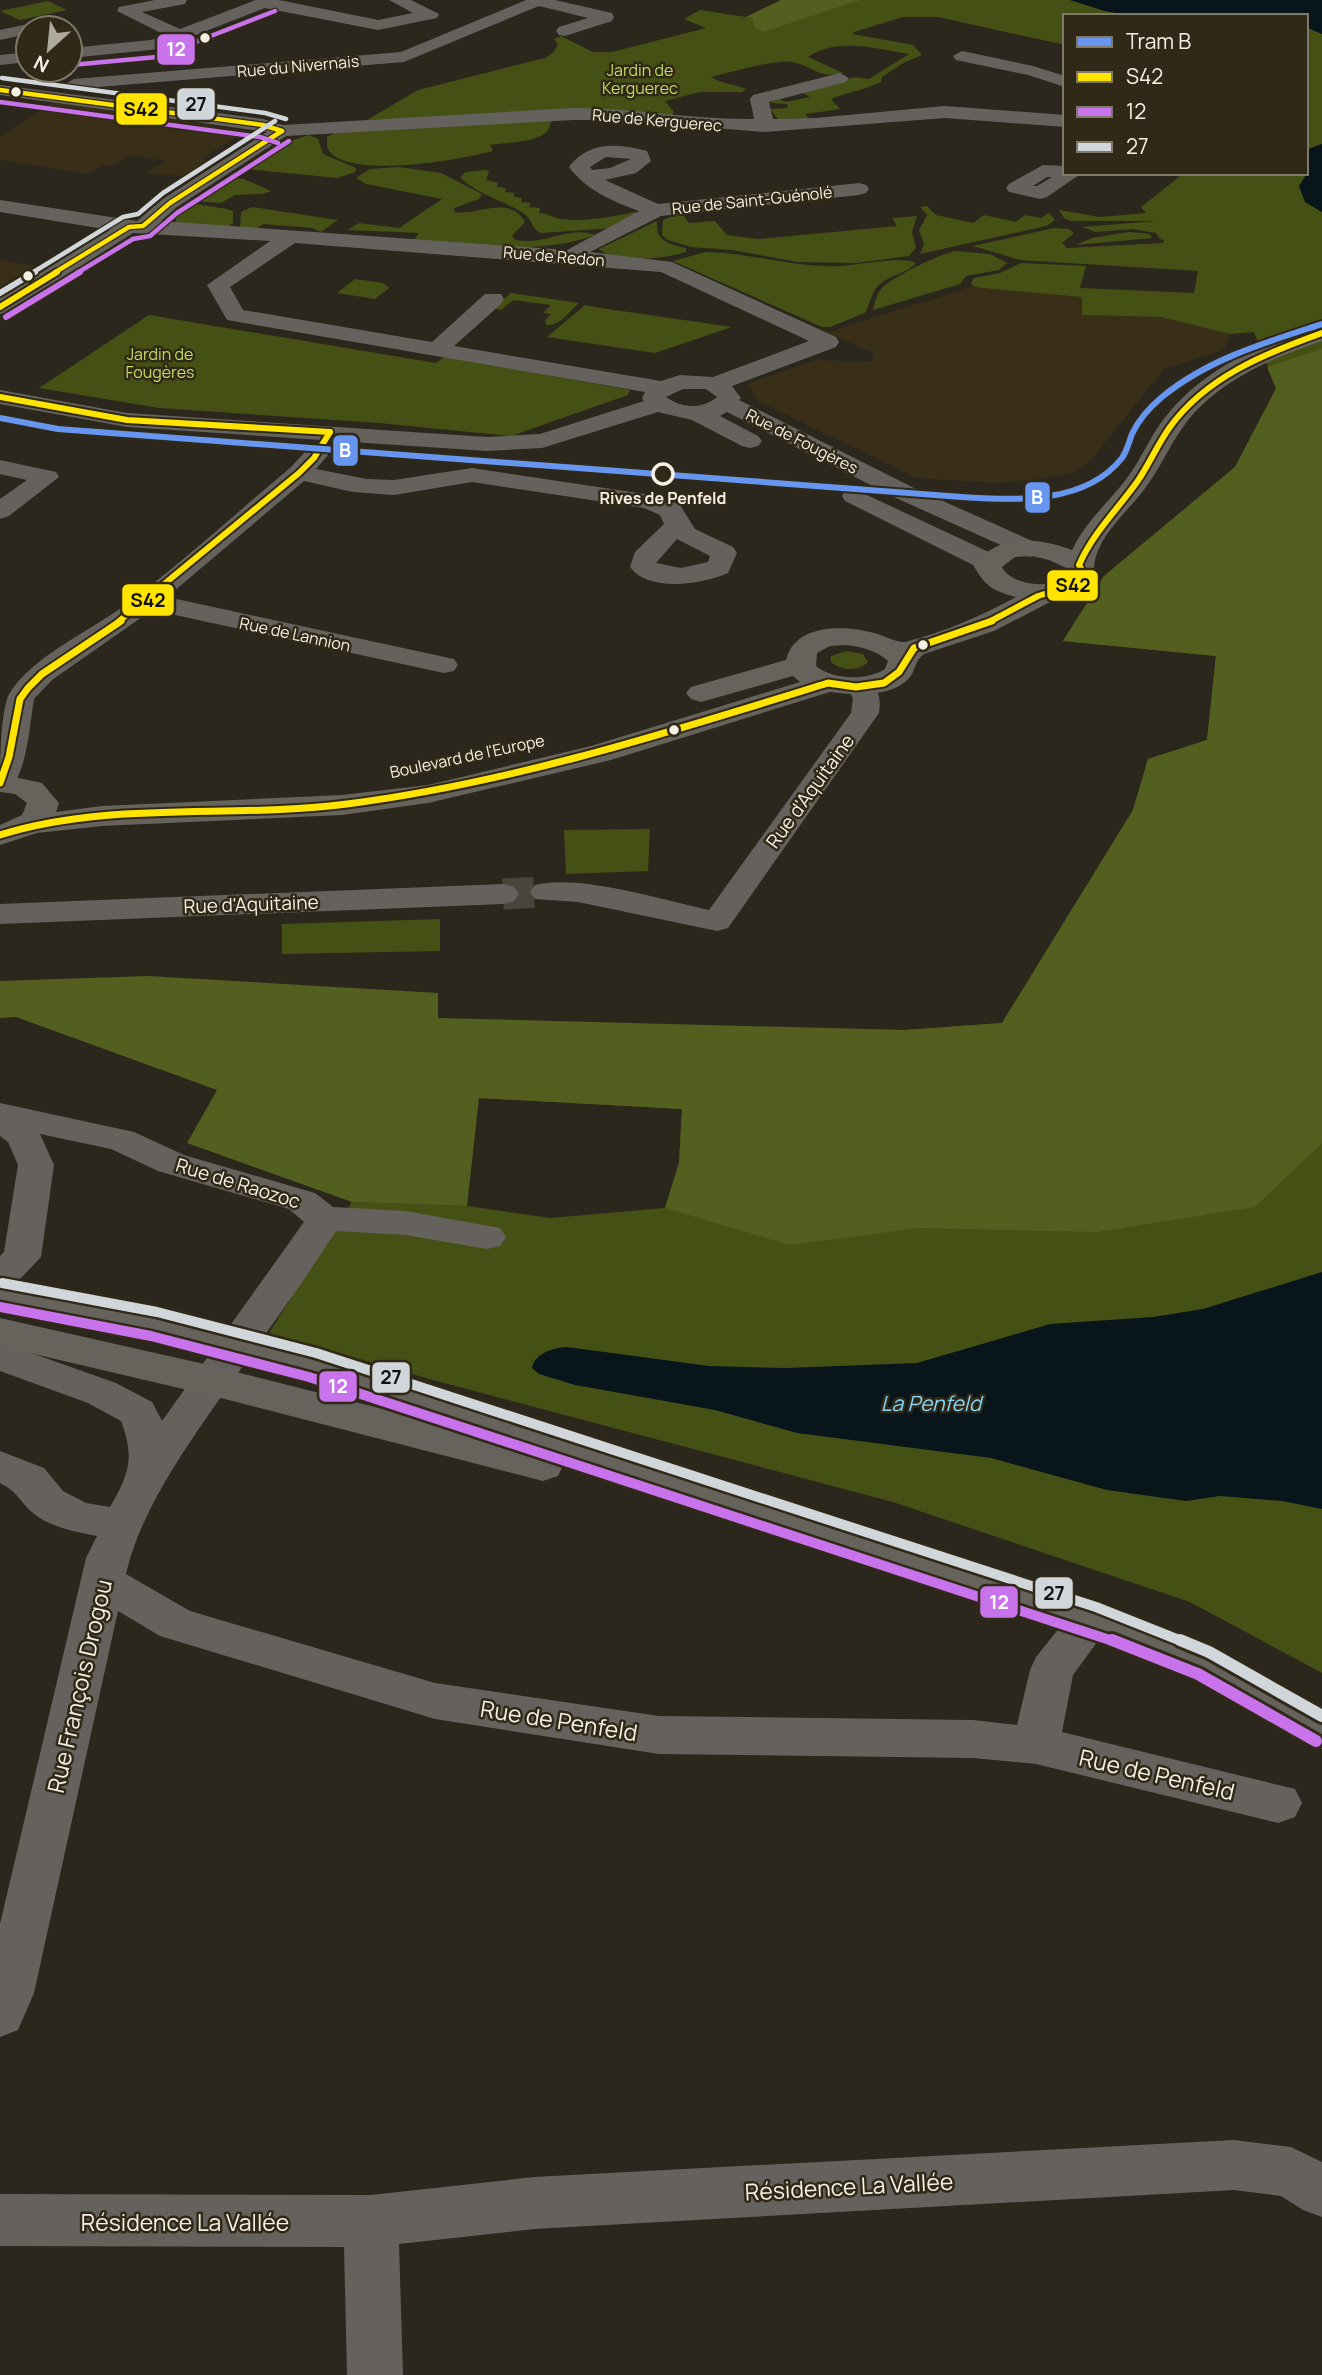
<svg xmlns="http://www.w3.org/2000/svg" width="1322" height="2375" font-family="Manrope,sans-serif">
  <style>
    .built { fill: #392f18 }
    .green { fill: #455114 }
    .forest { fill: #525f1f }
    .water { fill: #08151a }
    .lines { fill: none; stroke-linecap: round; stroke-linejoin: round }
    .minor-tunnel { stroke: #49453b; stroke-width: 31; stroke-dasharray: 31 16; stroke-linecap: butt }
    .minor { fill: #65625e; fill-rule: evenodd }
    .major { fill: #66625c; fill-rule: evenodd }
    .bus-1-far2-casing { stroke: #312917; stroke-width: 7 }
    .bus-1-far1-casing { stroke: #312917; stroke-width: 10 }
    .bus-1-casing { stroke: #312917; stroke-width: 11 }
    .bus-2-far3-casing { stroke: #312917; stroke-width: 7 }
    .bus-2-far2-casing { stroke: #312917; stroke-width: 10 }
    .bus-2-far1-casing { stroke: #312917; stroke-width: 15 }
    .bus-2-casing { stroke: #312917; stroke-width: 18 }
    .bus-3-far3-casing { stroke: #312917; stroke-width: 7 }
    .bus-3-far2-casing { stroke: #312917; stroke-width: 10 }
    .bus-3-far1-casing { stroke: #312917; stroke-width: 15 }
    .bus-3-casing { stroke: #312917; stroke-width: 18 }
    .bus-1-far2 { stroke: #ffe400; stroke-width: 4.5 }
    .bus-1-far1 { stroke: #ffe400; stroke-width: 6 }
    .bus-1 { stroke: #ffe400; stroke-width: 7 }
    .bus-2-far3 { stroke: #c872eb; stroke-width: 4.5 }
    .bus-2-far2 { stroke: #c872eb; stroke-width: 6 }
    .bus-2-far1 { stroke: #c872eb; stroke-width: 10 }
    .bus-2 { stroke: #c872eb; stroke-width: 12 }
    .bus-3-far3 { stroke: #d1d6db; stroke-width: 4.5 }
    .bus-3-far2 { stroke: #d1d6db; stroke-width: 6 }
    .bus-3-far1 { stroke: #d1d6db; stroke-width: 10 }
    .bus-3 { stroke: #d1d6db; stroke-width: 12 }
    .tram-1-casing { stroke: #312917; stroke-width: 10 }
    .tram-1 { stroke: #6696f0; stroke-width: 6 }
    .bus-dot { fill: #f5f0e4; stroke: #312917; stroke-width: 2.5 }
    .stop-dot { fill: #312917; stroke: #f5f0e4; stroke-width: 3.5 }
    .labels { text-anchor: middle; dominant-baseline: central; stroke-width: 5; stroke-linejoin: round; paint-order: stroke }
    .far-street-label { font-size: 16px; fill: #f5f0e4; stroke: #312917 }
    .far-park-label { font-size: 16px; fill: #c0dd62; stroke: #312917 }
    .far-stop-label { font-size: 16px; font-weight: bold; fill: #f5f0e4; stroke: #312917 }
    .street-label { font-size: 19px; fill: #f5f0e4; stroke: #312917 }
    .water-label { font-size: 21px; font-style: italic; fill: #87d7f9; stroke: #312917 }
    .near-street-label { font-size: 23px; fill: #f5f0e4; stroke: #312917 }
    .line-badge { stroke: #312917; stroke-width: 2.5 }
    .badge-label { font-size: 19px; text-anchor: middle; font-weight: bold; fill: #fff }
    .pale-badge-label { font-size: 19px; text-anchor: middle; font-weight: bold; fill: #111 }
  </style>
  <rect width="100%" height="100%" fill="#2b271d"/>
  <g class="built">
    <path d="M53,102l193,29 -45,28 14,3 -20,14 -50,-2 22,-13 -37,-6 -19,11 -8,-1 -15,9 -88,-14v-23z"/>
    <path d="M0,260l8,2 26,4 -34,21z"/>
    <path d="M973,286l110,11v18l78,2 69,17 -4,12 -10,7 -51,15 -75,93 -16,12 -42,7 -37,3 -78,-5 -159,-77 -11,-17 67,-24 59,2v-10l-47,-19z"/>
  </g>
  <g class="green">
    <path d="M781,0h289l35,11 28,5h-68v29l-127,-28h-35l-49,15 -2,2 61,11 9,10 -19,8 -21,14 -1,5c-16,8 -33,10 -50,17l9,10 -35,5 4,4 -31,1 -8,-10 18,-1 -1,-4 -17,-1 9,-4 7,3 24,-5 -9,-5 54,-15 14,2 40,-25c-33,-5 -72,-17 -101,3l35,16c-24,6 -30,-7 -51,-11 -16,-3 -64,11 -81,15 11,7 23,7 35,12l-4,3h-42l-35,9 9,11 -3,4 -304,4 51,-30 127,-32 8,-5 5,-9 -4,-5 7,-3 32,16h19l94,-24 -22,-9 16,-9 46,7z"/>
    <path d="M48,1l19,9 -47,10 -20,-9z"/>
    <path d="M1306,27l16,7v110l-16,6z"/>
    <path d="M551,118c2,27 -43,23 -61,27l3,6c-29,8 -152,31 -166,-4v-10l9,-5z"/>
    <path d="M309,135l9,4 5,15 33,14 -1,4 -18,6 -91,-9 37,-26z"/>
    <path d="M399,167l42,6 41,21 -3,5 -25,9v4c24,4 55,-18 71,10l-13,14 4,4c29,6 53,-15 79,-5 -58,21 -121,10 -182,6l6,-8 -72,-3 12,-7 40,5 43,-29 -76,-15 -10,-6 14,-9z"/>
    <path d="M484,170l5,1 -3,9 12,3 -1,4 9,1 -1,4 9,1v4l8,1 -1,4 10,1 -2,4 11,1 -1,5c9,0 14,5 22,6 25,3 49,-2 74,-7l3,2 -26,14 -71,5c-10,-4 -9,-15 -18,-20 -18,-12 -49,-20 -63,-36l6,-5z"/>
    <path d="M1180,173h126l-6,16 5,12 17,11v1461l-132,-71 -297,-100 -460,-122 -164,-47 83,-131 115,4 83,12 115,-10 14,-45 3,-54 -204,-11 346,-69 81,1 97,-7 131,-213 15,-51 59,-19 9,-84 -153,-15 41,-65 131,-109 41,-79 -22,-56 -24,2 -69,-17 -79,-2v-18l-99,-9 -10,-2 -2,-3 3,-5 26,-5 21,-10 65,3 -6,22 114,5 4,-22 -178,-11 -47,-14 81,-18 15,1 5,4 -12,10 5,5 96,-5 1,-3 -4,-1 -4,-6 -24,-4 -36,3 -14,-5 74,-6h-85l-7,-3 -5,-8 41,7 46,-4 -5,-6 38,-30z"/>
    <path d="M229,177l15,2 27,12 -9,3 -27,1 -14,8 -29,-2z"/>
    <path d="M190,203l37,6 6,2v12l-5,4 -53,-3 2,-9z"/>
    <path d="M927,206l9,9 37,8 11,-8 32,7 9,-7 16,3 8,-5 6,7 -9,6 -126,28 4,-10 -5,-14 8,-15 -7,-8z"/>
    <path d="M252,207l86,13 -17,12 -9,-4 -49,-4 -7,6 -16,-1 1,-17z"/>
    <path d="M682,213l7,10 26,-2 12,14 31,4 139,-13 -5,-8 25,-2 -5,16 4,16 -7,8 -53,7 -58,-1 -66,-12 -41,-3 -23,-7 -6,-5 1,-15z"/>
    <path d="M657,221c-2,20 12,23 29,27v4c-21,7 -71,12 -87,-3z"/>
    <path d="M1129,232l21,2 2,4 -77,7 17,-7z"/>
    <path d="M956,251l34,3 17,9 -8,7 -33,6 -6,8 -87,26c2,-7 3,-15 8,-21 9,-11 60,-36 75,-38z"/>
    <path d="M706,252c46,1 88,16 135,14 17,-1 63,-10 75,-3 -9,11 -28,12 -39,24 -6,7 -7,18 -12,26l-35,14h-8l-149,-66z"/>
    <path d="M355,279l28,4 6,5 -14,11 -38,-6z"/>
    <path d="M511,293l68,10c-10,9 -19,23 -33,22l-1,-5 6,-6 -8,-1 8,-8 -38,-5 -12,10 -8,-2z"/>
    <path d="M585,305l16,3 131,19 -77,26 -108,-16z"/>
    <path d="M149,315l287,48 8,-6 186,33 -2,5 -117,41 -132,-13 -220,-15 -120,-20z"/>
    <path d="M846,651l17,3 5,8c-11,10 -26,9 -37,0v-6z"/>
    <path d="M650,829l-2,42 -82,3 -2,-44z"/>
    <path d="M440,919v32l-158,3v-30z"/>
  </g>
  <g class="forest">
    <path d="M781,0h79l-97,32 -9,-5 -2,-9 -6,-1z"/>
    <path d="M1322,349v794l-67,64 -158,25 -178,-4 -129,17 -125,-37 14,-45 3,-54 -203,-11 -12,108 -115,-4 -165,-59 30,-53 -201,-73 -16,1v-37l148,-5 290,17v25l467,12 97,-7 131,-213 15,-51 59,-19 9,-84 -153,-15 41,-65 131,-109 41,-78 -9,-22z"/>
  </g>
  <g class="water">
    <path d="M1070,0h252v34l-16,-7v-11h-173l-28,-5z"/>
    <path d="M1322,144v68l-17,-10 -6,-16 7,-11v-25z"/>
    <path d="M1322,1272v237l-40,-8 -62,-5 -34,5 -79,-11 -116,-32 -194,-25 -82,-23 -140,-25 -36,-11 -7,-6c3,-15 21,-20 35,-21l142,19 77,2 131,-5 133,-39 103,-7 50,-8z"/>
  </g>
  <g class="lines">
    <path class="minor-tunnel" d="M503,894l43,-2"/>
    <g class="minor">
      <path d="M155,0h32l-2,4 -43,8 38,17 76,-29h23l99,20 35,-7 -24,-13h22l28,14 -2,4 -59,12 -113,-22 -105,41 -90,9v-10l81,-8 14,-5 -48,-24 2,-4z"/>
      <path d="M526,0h29l57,13 2,4 -2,4 -47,15 -6,-1 -3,-4 3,-4 29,-9 -49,-12 -135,56 -330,27 -9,-5 9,-5 327,-27z"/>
      <path d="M28,24l8,4h-8v6l-28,6v-10z"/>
      <path d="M962,51l71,15 32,10v11l-37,-12 -72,-15 -3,-4z"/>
      <path d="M28,52v10l-28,3v-10z"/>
      <path d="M840,73l9,5 -3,4 -77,20 4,17 42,-1 130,-12 120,9v12l-120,-9 -180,14 -150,-12h-42l-287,16 -109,71 -16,14 406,29 72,-39c-27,-10 -53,-21 -70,-44 19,-26 50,-24 78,-16l4,10 -15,12 -31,7 53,24 201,-21 7,2 3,4 -3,4 -7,2 -198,21 -71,36 82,10 164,75 3,5 -3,5 -104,39 9,12 -2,2 175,88 125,56 4,5 -4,5 -9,3 -9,-3 -125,-56 -169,-86 -7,4 38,20 4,5 -4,5 -8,2 -8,-2 -50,-26 -34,-8 -116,36 -55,3 -360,-24 -127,-23v-14l127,23 360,24 53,-3 104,-33 -2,-3 3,-6 -418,-72 -20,-35 63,-44 -137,-8 -125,79 -8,2v-16l110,-68 -110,-18v-12l137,21 26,-22 104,-67 -267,-37v-10l263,34 20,6 290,-17c61,0 121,12 181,11l-4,-20 3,-4zM606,157l25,2 -21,9 -18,2 -2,-3zM295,243l366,29 148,69 -96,36 -33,-2 -19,6 -207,-35 47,-42 3,-5 -3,-5h-16l-53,48 -189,-32 -13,-23zM683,389h23l11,8c-15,13 -36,11 -51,0z"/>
      <path d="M1043,165l22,1v7h17l-35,24 -7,2 -31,-7 -3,-4 3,-4zM1047,177h5l-15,9h-4z"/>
      <path d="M316,448l9,2 3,5 -12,14 51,10 27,1 78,-12 186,28 22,9 15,24 38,18 4,6 -9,20c-24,11 -80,20 -98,-6l5,-15 29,-28 -4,-9 -16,-7 -172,-26 -78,13 -41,-3 -49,-11 -137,116 287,62 4,6 -4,6 -10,2 -292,-63 -100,70 -18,19c-5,29 -6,66 -23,90l-11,3c0,-26 0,-73 8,-96 22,-39 81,-64 117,-91 57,-42 111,-92 165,-137l17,-18zM677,539l33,17 -2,6 -27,6 -25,-5z"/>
      <path d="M0,460l56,12 3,5 -50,39 -9,3v-20l27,-19 -27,-6z"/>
      <path d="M854,489l137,64 10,13 -4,6c-11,2 -17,1 -24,-7l-128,-64 -3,-5 3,-5z"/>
      <path d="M861,678l10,2c8,12 10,19 8,33l-151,215 -11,3 -139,-29 -43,-3 -5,-7 5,-7c46,-11 126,15 174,25l142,-197 2,-14 -6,-13 4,-6z"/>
      <path d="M503,884l11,3 5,7 -5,7 -11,3 -503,20v-20z"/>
      <path d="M0,1103l134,29 50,23 131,38 18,14 73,4 94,17 6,9 -6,9 -13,3 -81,-14 -70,-4c-40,63 -85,122 -127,183 -33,48 -70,103 -83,160l64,37 245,72 224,33 314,4 44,5 13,-55 6,-13 40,-50 16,-5 16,5 6,12 -41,56 -11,57 233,57 7,14 -7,14 -17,6 -242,-59 -63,-6 -314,-4 -224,-35 -275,-83 -42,-25 -84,382 -16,37 -18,7v-113l86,-366 11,-22c-22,-4 -47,-9 -64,-23 -14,-12 -15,-21 -33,-30v-32l44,17 19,23 23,12 24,4c19,-33 25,-49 11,-86l-33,-18 -88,-32v-29l116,41 36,19 10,19 142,-199 -15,-13 -131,-38 -47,-22 -71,-15 14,31 -13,92 -22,23 -13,4 -6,-2v-26l4,-4 14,-87 -10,-23 -8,-6z"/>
      <path d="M1234,2140l57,7 31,15v55l-19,-7 -22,-14 -47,-6 -700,39 -135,15 4,131h-56l-3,-128 -344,-1v-52l371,1 163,-18z"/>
    </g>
    <g class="major">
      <path d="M1322,326v15c-50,17 -107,41 -139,86 -15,21 -24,44 -40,64 -20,26 -52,50 -49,86l-12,14 -26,8 -62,32 -70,23c-9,6 -8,15 -14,23 -17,21 -57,18 -80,15l-219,68 -183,43 -86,12 -240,11 -65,7 -37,12v-20l22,-10 5,-12 -12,-9 -15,-2v-18l42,9 17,20 -3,9 46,-6 240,-11 86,-10 163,-39 209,-64 -7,-6 -92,26 -10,-3 -5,-6 5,-6 95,-27c9,-37 59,-35 88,-27 9,2 23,10 31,9 39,-10 76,-26 111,-45 -21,-5 -32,-11 -42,-31 23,-33 64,-29 98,-16 14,-29 36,-47 55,-72 15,-20 24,-44 40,-63 36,-46 99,-75 155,-89zM1032,556l17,4 17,8v7c-15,15 -54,11 -64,-8l13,-10zM846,645c16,2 30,5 42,16l-3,8c-19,12 -51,11 -69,-3l1,-13 13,-7z"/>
      <path d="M0,1281l154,29 173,45 781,251 112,44 102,57v42l-17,-5 -119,-68 -110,-44 -512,-169 -6,13 -15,5 -330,-85 -213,-50v-28l213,48 241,61 -151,-50 -149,-39 -154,-29z"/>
    </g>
    <defs>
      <g id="bus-1-far2">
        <path d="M0,90l263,35 19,6"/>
        <path d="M54,273l75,-46 14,-1 27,-23 112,-72"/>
      </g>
      <g id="bus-1-far1">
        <path d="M0,307l57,-35"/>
        <path d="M0,397l127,23 203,12"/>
        <path d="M118,622l181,-149 15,-15 16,-26"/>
        <path d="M989,622l49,-26 36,-11 7,-6 2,-7 -4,-7c14,-32 38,-55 58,-83 12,-17 20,-37 33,-55 36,-50 96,-74 152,-94"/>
      </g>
      <g id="bus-1">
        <path d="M0,783l9,-26 11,-58 8,-11 14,-14 79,-53"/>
        <path d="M0,835c111,-35 232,-16 347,-31 164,-21 323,-72 481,-121l28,4 28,-4 15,-11 15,-24 78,-27"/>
      </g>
      <g id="bus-2-far3">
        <path d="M71,65l86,-8 118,-46"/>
        <path d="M0,102l260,35 18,6"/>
        <path d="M77,273l56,-34 17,-3 27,-23 112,-72"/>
      </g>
      <path id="bus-2-far2" d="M6,317l74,-45"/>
      <path id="bus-2-far1" d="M0,1307l151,29 158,41 807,265"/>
      <path id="bus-2" d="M1112,1640l86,34 118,67"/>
      <g id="bus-3-far3">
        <path d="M2,78l263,35 21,6"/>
        <path d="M32,273l91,-56 15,-3 25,-21 112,-72"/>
      </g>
      <path id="bus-3-far2" d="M0,293l35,-21"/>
      <path id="bus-3-far1" d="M2,1283l155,29 159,41 780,254 88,35"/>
      <path id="bus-3" d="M1180,1640l29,12 113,64"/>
    </defs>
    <use href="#bus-1-far2" class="bus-1-far2-casing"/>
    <use href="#bus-1-far1" class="bus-1-far1-casing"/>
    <use href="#bus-1" class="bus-1-casing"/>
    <use href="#bus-2-far3" class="bus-2-far3-casing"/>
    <use href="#bus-2-far2" class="bus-2-far2-casing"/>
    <use href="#bus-2-far1" class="bus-2-far1-casing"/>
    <use href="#bus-2" class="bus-2-casing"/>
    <use href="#bus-3-far3" class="bus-3-far3-casing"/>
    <use href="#bus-3-far2" class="bus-3-far2-casing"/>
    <use href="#bus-3-far1" class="bus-3-far1-casing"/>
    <use href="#bus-3" class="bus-3-casing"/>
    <use href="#bus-1-far2" class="bus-1-far2"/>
    <use href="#bus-1-far1" class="bus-1-far1"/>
    <use href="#bus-1" class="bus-1"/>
    <use href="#bus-2-far3" class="bus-2-far3"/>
    <use href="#bus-2-far2" class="bus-2-far2"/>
    <use href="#bus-2-far1" class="bus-2-far1"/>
    <use href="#bus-2" class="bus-2"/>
    <use href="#bus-3-far3" class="bus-3-far3"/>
    <use href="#bus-3-far2" class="bus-3-far2"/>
    <use href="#bus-3-far1" class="bus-3-far1"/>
    <use href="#bus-3" class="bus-3"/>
    <defs>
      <path id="tram-1" d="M0,418l58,11 904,68c53,3 123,8 160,-39 5,-7 7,-16 10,-24 7,-15 18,-27 30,-37 46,-38 105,-55 160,-73"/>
    </defs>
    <use href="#tram-1" class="tram-1-casing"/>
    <use href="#tram-1" class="tram-1"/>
  </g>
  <g class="bus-dot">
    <circle cx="205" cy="38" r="6"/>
    <circle cx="16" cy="92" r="6"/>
    <circle cx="28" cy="276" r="6"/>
    <circle cx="923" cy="645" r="6"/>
    <circle cx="674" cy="730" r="6"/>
  </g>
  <circle class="stop-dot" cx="663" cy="474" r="10"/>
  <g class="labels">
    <g class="far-street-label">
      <text transform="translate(298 66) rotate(-5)">Rue du Nivernais</text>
      <text transform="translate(657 120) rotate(5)">Rue de Kerguerec</text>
      <text transform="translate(752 200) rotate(-6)">Rue de Saint-Guénolé</text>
      <text transform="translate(554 256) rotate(5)">Rue de Redon</text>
      <text transform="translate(802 441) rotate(27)">Rue de Fougères</text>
      <text transform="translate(295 634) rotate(12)">Rue de Lannion</text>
      <text transform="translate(467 756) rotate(-12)">Boulevard de l'Europe</text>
    </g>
    <g class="far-park-label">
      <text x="640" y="70">Jardin de<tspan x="640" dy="18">Kerguerec</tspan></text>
      <text x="160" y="354">Jardin de<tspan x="160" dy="18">Fougères</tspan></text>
    </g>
    <g class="far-stop-label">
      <text x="663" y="498">Rives de Penfeld</text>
    </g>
    <g class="street-label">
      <text transform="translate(810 791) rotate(-54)">Rue d'Aquitaine</text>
      <text transform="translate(251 904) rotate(-2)">Rue d'Aquitaine</text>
      <text transform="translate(238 1183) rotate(17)">Rue de Raozoc</text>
    </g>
    <g class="water-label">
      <text x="931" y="1403">La Penfeld</text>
    </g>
    <g class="near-street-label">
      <text transform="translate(79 1686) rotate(-77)">Rue François Drogou</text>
      <text transform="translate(559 1720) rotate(9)">Rue de Penfeld</text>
      <text transform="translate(1157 1774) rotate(13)">Rue de Penfeld</text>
      <text transform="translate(849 2186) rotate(-3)">Résidence La Vallée</text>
      <text x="185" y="2222">Résidence La Vallée</text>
    </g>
  </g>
  <g class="line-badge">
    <rect x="156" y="33" width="40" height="33" rx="7" fill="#c872eb"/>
    <rect x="176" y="87" width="40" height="34" rx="7" fill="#d1d6db"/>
    <rect x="115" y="92" width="53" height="34" rx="7" fill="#ffe400"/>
    <rect x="332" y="434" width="27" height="33" rx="7" fill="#6696f0"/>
    <rect x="1024" y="481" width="27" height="33" rx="7" fill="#6696f0"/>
    <rect x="1046" y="569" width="53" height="33" rx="7" fill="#ffe400"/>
    <rect x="121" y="583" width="54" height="34" rx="7" fill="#ffe400"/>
    <rect x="371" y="1361" width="40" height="33" rx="7" fill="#d1d6db"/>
    <rect x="318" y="1370" width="40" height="33" rx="7" fill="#c872eb"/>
    <rect x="1034" y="1576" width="40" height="34" rx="7" fill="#d1d6db"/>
    <rect x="979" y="1585" width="40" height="34" rx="7" fill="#c872eb"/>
  </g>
  <g class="badge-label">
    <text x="176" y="56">12</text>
    <text x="345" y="457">B</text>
    <text x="1037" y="504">B</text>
    <text x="338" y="1393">12</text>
    <text x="999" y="1609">12</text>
  </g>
  <g class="pale-badge-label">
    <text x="196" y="111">27</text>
    <text x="141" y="116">S42</text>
    <text x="1073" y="592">S42</text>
    <text x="148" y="607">S42</text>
    <text x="391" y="1384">27</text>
    <text x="1054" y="1600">27</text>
  </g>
  <rect x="1063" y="14" width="245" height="161" fill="#312917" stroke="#7f7969" stroke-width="2"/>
  <rect x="1077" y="37" width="35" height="10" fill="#6696f0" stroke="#7f7969" stroke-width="2"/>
  <text x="1126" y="49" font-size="21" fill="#f5f0e4">Tram B</text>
  <rect x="1077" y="72" width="35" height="10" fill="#ffe400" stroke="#7f7969" stroke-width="2"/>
  <text x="1126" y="84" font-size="21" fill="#f5f0e4">S42</text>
  <rect x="1077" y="107" width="35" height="10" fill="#c872eb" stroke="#7f7969" stroke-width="2"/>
  <text x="1126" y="119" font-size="21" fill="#f5f0e4">12</text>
  <rect x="1077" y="142" width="35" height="10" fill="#d1d6db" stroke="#7f7969" stroke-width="2"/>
  <text x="1126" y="154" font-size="21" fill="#f5f0e4">27</text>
  <g transform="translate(49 49) rotate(207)"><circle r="33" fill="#312917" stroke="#7f7969" stroke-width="2"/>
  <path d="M0-5L12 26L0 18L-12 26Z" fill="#aeaa9e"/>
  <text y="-10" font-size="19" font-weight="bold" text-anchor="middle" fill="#f5f0e4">N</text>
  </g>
</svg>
